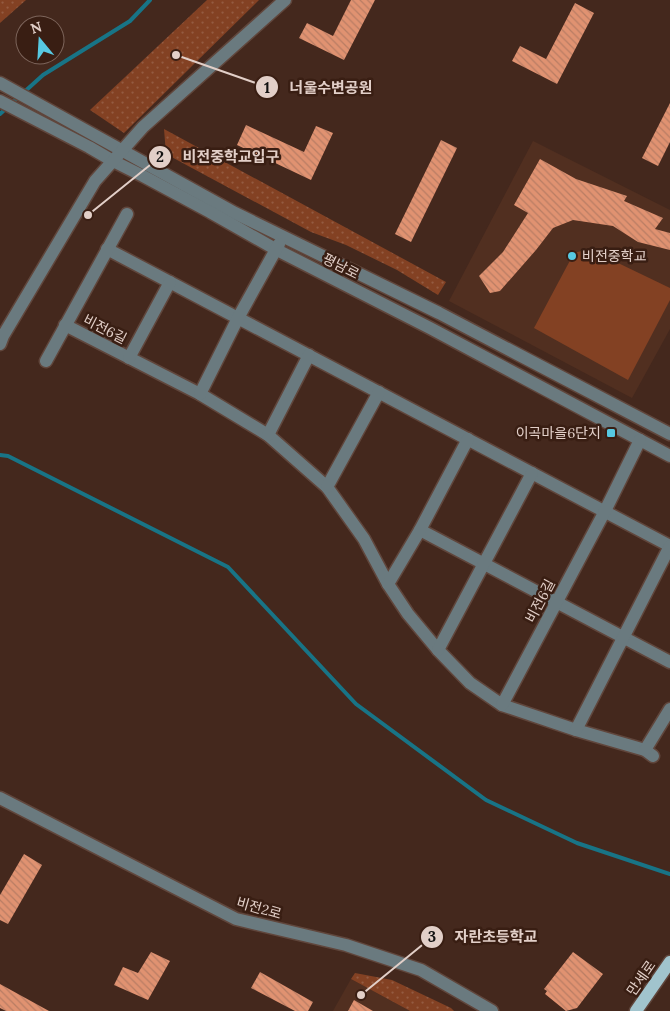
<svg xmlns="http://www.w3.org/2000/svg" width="670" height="1011" font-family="Lora,'Noto Sans KR',serif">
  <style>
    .built { fill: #512f20 }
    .grass { fill: url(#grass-dots) }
    .pitch { fill: #834123 }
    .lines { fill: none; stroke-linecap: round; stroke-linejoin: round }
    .stream { stroke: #187486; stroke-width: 4 }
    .building { fill: url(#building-back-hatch) }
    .minor-casing { stroke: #60463c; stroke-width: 15 }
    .major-casing { stroke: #60463c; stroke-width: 15 }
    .minor { stroke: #6a7a7f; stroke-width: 12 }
    .major { stroke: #a1c4cd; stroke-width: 12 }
    .poi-dot { fill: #57c9e2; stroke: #391e13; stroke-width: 2 }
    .labels { text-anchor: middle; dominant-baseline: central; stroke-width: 5; stroke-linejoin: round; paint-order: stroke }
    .poi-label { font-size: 14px; fill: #e2cfc8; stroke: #391e13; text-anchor: start }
    .street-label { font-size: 14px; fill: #e2cfc8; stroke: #391e13 }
    .leader { fill: none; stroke: #e2cfc8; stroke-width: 2 }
    .callout-dot { fill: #e2cfc8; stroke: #391e13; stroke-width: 2 }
    .mark-label { font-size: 15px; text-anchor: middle; font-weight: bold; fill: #111 }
    .callout-label { font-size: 15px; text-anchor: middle; font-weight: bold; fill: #e2cfc8; stroke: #391e13; stroke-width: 5; stroke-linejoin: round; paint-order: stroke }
  </style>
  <defs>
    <pattern id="grass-dots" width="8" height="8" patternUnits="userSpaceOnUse" patternTransform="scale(1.25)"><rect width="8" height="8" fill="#834123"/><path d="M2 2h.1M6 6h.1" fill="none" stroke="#945b41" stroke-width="1.8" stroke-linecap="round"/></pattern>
    <pattern id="building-back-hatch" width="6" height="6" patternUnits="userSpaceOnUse" patternTransform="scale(1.25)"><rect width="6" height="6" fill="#e09271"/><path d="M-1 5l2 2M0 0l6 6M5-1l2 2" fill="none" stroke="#b97d64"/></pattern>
  </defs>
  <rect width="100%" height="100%" fill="#44281d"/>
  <g class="built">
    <path d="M533,141l137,69v119l-38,69 -183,-97z"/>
    <path d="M351,979l59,32h-77z"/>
  </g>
  <g class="grass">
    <path d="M0,0h26l-26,23z"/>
    <path d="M207,0h52l-135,133 -34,-23z"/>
    <path d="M164,129l282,153 -8,13 -41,-25 -51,-25 -35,-13 -145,-78z"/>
    <path d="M355,973l37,7 59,28 3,3h-44l-59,-32z"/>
  </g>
  <path class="pitch" d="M589,249l81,39v12l-42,80 -94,-52 40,-75z"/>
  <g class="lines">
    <g class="stream">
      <path d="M0,114l43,-39 87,-54 20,-21"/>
      <path d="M0,455l8,1 220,111 128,137 130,96 91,43 93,31"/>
    </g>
  </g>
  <g class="building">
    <path d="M351,0h24l-31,60 -45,-22 8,-15 26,13z"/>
    <path d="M575,3l19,10 -37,71 -45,-23 8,-15 26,13z"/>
    <path d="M670,103v39l-12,24 -16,-8z"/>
    <path d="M246,125l58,27 12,-26 17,7 -22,47 -74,-35z"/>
    <path d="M441,140l16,8 -46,94 -16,-8z"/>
    <path d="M540,159l36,20 51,17 -3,5 39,17 -8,11 15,4v17l-32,-8 -25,-16 -40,-6 -20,8 -17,22 -36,41 -10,2 -11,-17 24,-24 25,-39 -14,-8z"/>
    <path d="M24,854l18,11 -34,59 -8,-4v-25z"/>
    <path d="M151,952l19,9 -22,39 -34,-15 9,-18 15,6z"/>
    <path d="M573,952l30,22 -26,34 -11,3 -21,-17 2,-3 -3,-2z"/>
    <path d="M260,972l53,30 -5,9h-13l-44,-23z"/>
    <path d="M0,984l49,27h-43l-6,-3z"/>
    <path d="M354,1000l19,11h-25z"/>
  </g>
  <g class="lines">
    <defs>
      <g id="minor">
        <path d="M0,83l235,130 204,100 231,121"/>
        <path d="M0,101l89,46 24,14 30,15 67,36 67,38 153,78 240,128"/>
        <path d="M107,249l563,297"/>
        <path d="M65,325l135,69 68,41 59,52 37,52 24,45 20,30 30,36 32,33 32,22 74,25 69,20 8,6"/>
        <path d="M0,344l3,-8 92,-155 48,-54 142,-127"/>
        <path d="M129,358l41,-76"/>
        <path d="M46,361l81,-147"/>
        <path d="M200,394l38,-76 41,-74"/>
        <path d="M268,435l41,-80"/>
        <path d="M327,487l52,-95"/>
        <path d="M420,530l250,132"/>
        <path d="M388,584l32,-54 48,-91"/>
        <path d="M438,650l94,-177"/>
        <path d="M502,705l103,-194 35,-71"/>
        <path d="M576,730l94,-184"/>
        <path d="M645,750l25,-41"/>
        <path d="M0,798l236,121 110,26 75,25 71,41"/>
      </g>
      <path id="major" d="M636,1011l34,-49"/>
    </defs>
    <use href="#minor" class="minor-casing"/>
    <use href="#major" class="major-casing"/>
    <use href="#minor" class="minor"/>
    <use href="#major" class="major"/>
  </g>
  <g class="poi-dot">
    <circle cx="572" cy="256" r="5"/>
    <rect x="606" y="428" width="10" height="10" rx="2.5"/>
  </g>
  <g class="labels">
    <g class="poi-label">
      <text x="582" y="256">비전중학교</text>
      <text x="601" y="433" text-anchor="end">이곡마을6단지</text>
    </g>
    <g class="street-label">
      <text transform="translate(341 266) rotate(27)">평남로</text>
      <text transform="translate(105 329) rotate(27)">비전6길</text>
      <text transform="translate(540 601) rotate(-62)">비전6길</text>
      <text transform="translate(259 908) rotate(16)">비전2로</text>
      <text transform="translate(641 978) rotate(-55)">만세로</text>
    </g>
  </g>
  <path class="leader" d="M176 55L267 87M88 215L160 157M361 995L432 937"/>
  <g class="callout-dot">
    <circle cx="176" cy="55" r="5"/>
    <circle cx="88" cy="215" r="5"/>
    <circle cx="361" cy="995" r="5"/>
    <circle cx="267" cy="87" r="12"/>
    <circle cx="160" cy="157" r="12"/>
    <circle cx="432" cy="937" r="12"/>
  </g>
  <g class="mark-label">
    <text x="267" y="93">1</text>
    <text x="160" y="162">2</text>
    <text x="432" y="942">3</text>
  </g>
  <g class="callout-label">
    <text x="331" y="93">너울수변공원</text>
    <text x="231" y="162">비전중학교입구</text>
    <text x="496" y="942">자란초등학교</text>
  </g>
  <g transform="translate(40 40) rotate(342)"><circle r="24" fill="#391e13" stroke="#7d655b"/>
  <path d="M0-4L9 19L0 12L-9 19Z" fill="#57c9e2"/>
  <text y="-8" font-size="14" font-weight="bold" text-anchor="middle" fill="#e2cfc8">N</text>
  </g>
</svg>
